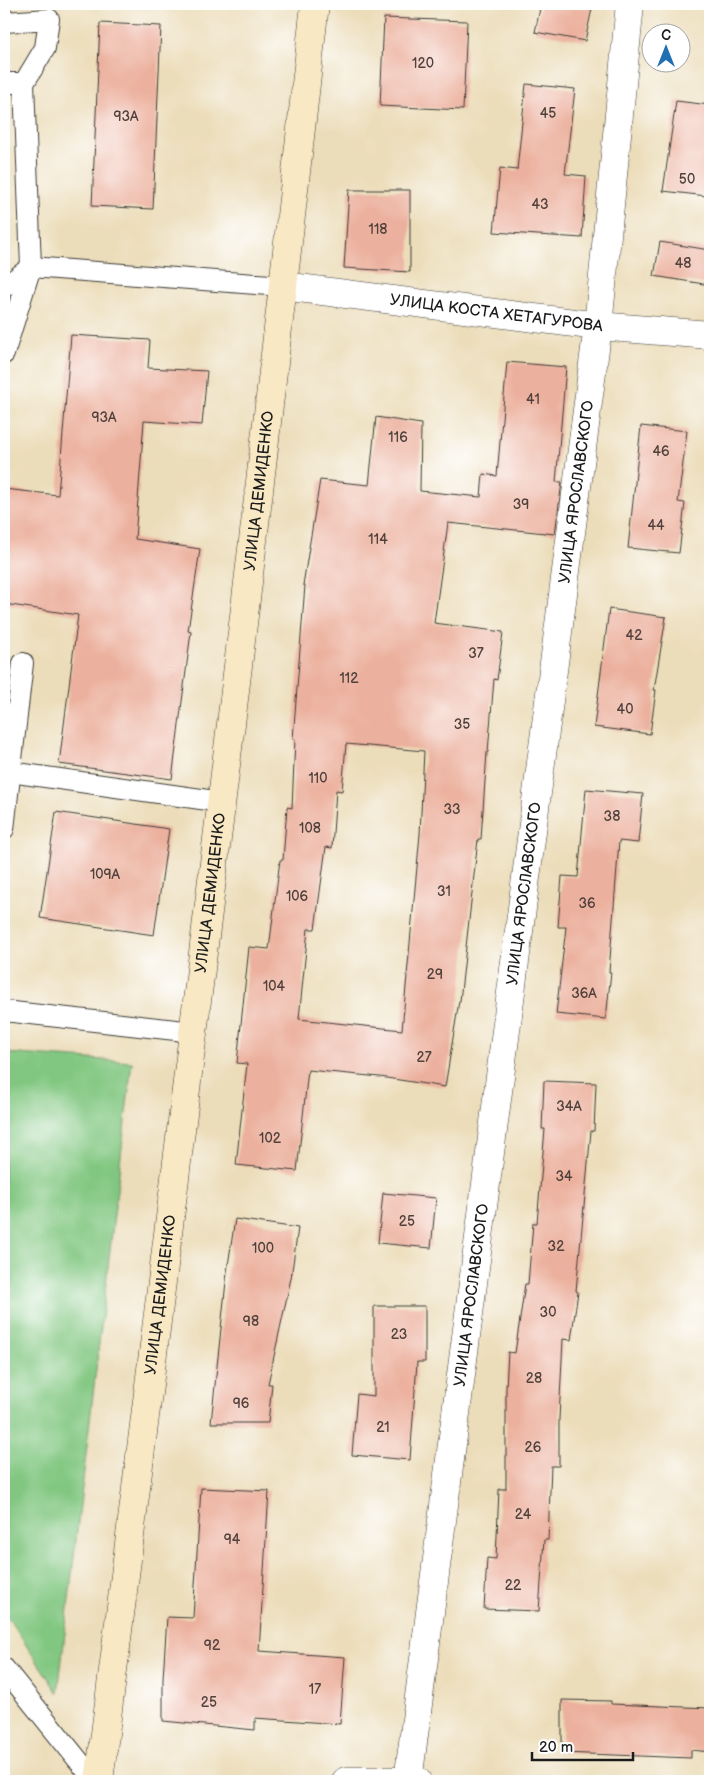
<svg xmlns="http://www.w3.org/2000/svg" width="714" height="1785" font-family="'Balsamiq Sans',sans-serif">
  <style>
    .green { fill: #82c781; stroke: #4f724e }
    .building { fill: #ecb19e; fill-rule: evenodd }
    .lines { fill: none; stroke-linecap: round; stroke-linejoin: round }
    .lane-casing { stroke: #3b3934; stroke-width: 22 }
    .street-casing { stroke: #3b3934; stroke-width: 29 }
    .secondary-casing { stroke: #3b3934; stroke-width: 29 }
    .lane { stroke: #fff; stroke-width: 20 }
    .street { stroke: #fff; stroke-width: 28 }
    .secondary { stroke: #f8e8c3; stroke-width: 28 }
    .labels { text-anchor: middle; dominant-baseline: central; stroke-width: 5; stroke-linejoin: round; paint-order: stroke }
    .number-label { font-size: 14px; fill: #50413c }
    .street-label { font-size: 16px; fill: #1c1c1c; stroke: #fff }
  </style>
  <rect width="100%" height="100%" fill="#fff"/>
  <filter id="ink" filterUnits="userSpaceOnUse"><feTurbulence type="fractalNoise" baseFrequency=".02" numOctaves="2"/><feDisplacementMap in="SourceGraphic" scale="10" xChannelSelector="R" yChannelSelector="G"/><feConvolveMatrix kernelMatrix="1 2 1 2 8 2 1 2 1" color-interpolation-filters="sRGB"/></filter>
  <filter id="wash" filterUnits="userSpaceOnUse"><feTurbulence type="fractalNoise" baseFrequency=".0096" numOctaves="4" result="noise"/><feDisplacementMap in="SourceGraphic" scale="20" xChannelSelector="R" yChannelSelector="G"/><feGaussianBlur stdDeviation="1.12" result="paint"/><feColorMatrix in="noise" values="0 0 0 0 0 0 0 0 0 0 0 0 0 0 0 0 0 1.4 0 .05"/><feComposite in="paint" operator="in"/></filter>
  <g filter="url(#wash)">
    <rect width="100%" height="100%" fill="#ecddba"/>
    <path class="green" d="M4,1053l128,9 -74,631 -54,-81z"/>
    <g id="blocks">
      <g class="building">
        <path d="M541,4h52l-8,37 -50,-9z"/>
        <path d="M384,18l83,3 -4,89 -83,-4z"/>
        <path d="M100,23l61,3 -8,183 -61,-3z"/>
        <path d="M526,84l49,5 -10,85 21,2 -4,62 -88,-6 6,-64 17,2z"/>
        <path d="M676,101l34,4v63l-3,28 -44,-5z"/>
        <path d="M349,190h61v82l-66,-4z"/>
        <path d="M660,242l50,8v35l-56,-9z"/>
        <path d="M71,335l79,5 -2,28 59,3 -5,54 -58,-4 -9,118 65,10 -12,82 3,1 -19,147 -113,-15 19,-149 -74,-11v-115l54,6z"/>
        <path d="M507,362l59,5 -10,115h6l-7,52 -107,-11 -14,100 69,9 -6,48 -3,-1 -6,73h-1l-6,87h-3l-18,162h-1l-14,86 -65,-10 -72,-7 -11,101 -61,-6 11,-101 -10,-1 12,-116 20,2 11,-89h3l4,-53 5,1 3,-69h-2l12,-154h-2l17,-105 49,5 7,-68 45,7 -1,67 61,6 2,-23 14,2zM346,744l78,7 -4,83 -18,196 -103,-11 9,-90h7l11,-82 6,1 4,-58 6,1z"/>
        <path d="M641,426l46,5 -9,71 7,1 -6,50 -51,-5z"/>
        <path d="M609,609l57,8 -12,73h2l-6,44 -56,-7z"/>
        <path d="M586,789l57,5 -5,49 -19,-2 -10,131h2l-5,47 -50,-5 10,-87h-8l4,-51 16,1z"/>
        <path d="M56,812l113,17 -15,106 -114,-17z"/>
        <path d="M544,1081l52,2 -2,48h-3l-15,160 2,1 -7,48 -8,-1 -4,80v47h-8l-3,74h-4l-5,71 -55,-2 3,-51 9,1 3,-70h7v-101l2,-36 7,1 10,-69h3l5,-61h4l8,-94h-3z"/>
        <path d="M383,1193l53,5 -5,50 -53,-5z"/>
        <path d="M235,1219l63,9 -7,50 -23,106h4l-4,39h-57l16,-151z"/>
        <path d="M374,1306h51v56h-8l-7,98 -58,-5 5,-61 17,2z"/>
        <path d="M201,1488l68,3 -10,160 86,6 -5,67 -85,-6v12l-92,-9v-43l4,-61 26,1z"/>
        <path d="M562,1700l49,1v3l99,4v44l-19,-2v8l-129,-5z"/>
      </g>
    </g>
  </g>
  <g filter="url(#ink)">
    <use href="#blocks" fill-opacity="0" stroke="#3b3934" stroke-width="1"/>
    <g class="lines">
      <defs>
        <g id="lane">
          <path d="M4,17l1,5 44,-3 -4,29 -21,35"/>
          <path d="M4,83h20l7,184 -27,87"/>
          <path d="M4,287l27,-20 252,19"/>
          <path d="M10,772l212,30"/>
          <path d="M4,829l19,-166"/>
          <path d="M4,1011l190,21"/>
          <path d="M4,1668l91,113"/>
        </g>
        <g id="street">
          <path id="s1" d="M283,286l315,40 112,9"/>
          <path d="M346,1781h71"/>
          <path id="s2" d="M408,1781l190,-1455 32,-322"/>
        </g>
        <g id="secondary">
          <path id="s3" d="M99,1781c75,-592 150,-1184 216,-1777"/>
        </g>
      </defs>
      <use href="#lane" class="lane-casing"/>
      <use href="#street" class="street-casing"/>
      <use href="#secondary" class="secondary-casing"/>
      <use href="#lane" class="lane"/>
      <use href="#street" class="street"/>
      <use href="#secondary" class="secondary"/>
    </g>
  </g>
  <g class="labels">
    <g class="number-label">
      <text x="423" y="63">120</text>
      <text x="548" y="113">45</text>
      <text x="126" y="116">93А</text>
      <text x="687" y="179">50</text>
      <text x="540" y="204">43</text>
      <text x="378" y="229">118</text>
      <text x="683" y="263">48</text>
      <text x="533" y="399">41</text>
      <text x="104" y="417">93А</text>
      <text x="398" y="437">116</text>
      <text x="661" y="451">46</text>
      <text x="521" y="504">39</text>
      <text x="656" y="525">44</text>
      <text x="378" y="539">114</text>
      <text x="634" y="635">42</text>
      <text x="476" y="653">37</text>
      <text x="349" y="678">112</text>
      <text x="625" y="709">40</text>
      <text x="462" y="724">35</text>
      <text x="318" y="778">110</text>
      <text x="452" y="809">33</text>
      <text x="612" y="816">38</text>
      <text x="310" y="828">108</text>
      <text x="105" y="874">109А</text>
      <text x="444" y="891">31</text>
      <text x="297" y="896">106</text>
      <text x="587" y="903">36</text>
      <text x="435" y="974">29</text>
      <text x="274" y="986">104</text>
      <text x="584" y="993">36А</text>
      <text x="424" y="1057">27</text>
      <text x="569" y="1106">34А</text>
      <text x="270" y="1138">102</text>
      <text x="564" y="1176">34</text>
      <text x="407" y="1221">25</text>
      <text x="556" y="1246">32</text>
      <text x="263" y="1248">100</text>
      <text x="548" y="1312">30</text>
      <text x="251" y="1321">98</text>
      <text x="399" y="1334">23</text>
      <text x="534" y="1378">28</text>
      <text x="241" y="1403">96</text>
      <text x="383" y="1427">21</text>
      <text x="533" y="1447">26</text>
      <text x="523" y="1514">24</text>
      <text x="232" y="1539">94</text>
      <text x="513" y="1585">22</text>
      <text x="212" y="1645">92</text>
      <text x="315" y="1689">17</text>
      <text x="209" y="1702">25</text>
    </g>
    <g class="street-label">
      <text stroke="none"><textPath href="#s1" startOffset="215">УЛИЦА КОСТА ХЕТАГУРОВА</textPath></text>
      <text stroke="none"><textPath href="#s3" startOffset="1300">УЛИЦА ДЕМИДЕНКО</textPath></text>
      <text stroke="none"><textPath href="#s2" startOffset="1300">УЛИЦА ЯРОСЛАВСКОГО</textPath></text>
      <text stroke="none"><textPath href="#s3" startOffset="895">УЛИЦА ДЕМИДЕНКО</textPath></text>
      <text stroke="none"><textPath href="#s2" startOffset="895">УЛИЦА ЯРОСЛАВСКОГО</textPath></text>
      <text stroke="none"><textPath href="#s3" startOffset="490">УЛИЦА ДЕМИДЕНКО</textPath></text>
      <text stroke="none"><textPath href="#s2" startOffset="490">УЛИЦА ЯРОСЛАВСКОГО</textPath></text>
    </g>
  </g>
  <rect width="714" height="1785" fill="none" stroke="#fff" stroke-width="20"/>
  <g transform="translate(666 48)"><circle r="24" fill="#ffffff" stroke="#a4a4a4"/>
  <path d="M0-4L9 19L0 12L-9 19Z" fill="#1f6fb2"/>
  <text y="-8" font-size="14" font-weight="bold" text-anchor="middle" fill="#1c1c1c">С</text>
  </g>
  <path d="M532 1752v8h101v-8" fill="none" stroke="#1c1c1c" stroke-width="2.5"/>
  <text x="539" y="1752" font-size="15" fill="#1c1c1c" stroke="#ffffff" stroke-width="4" paint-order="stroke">20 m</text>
</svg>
